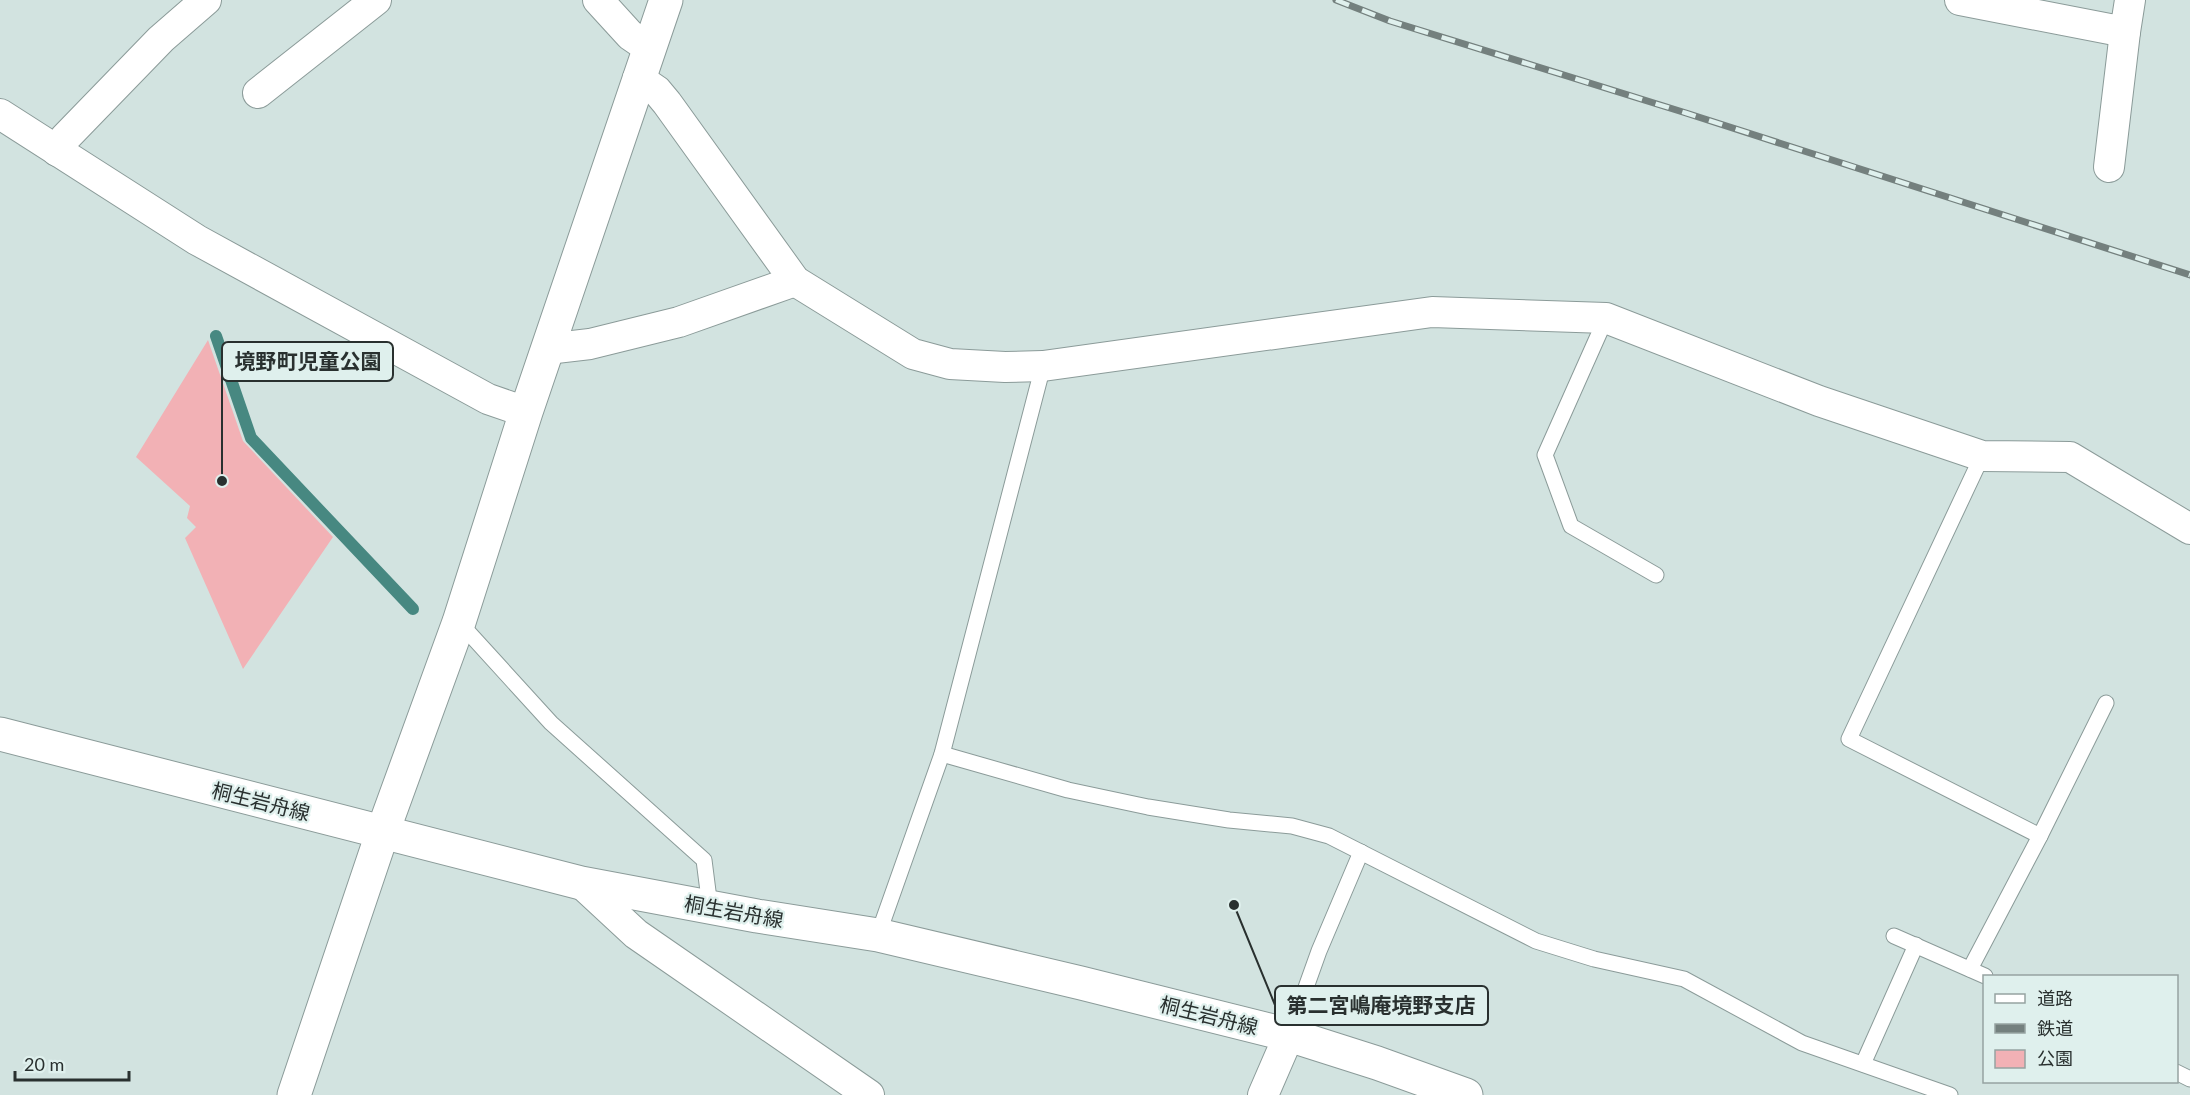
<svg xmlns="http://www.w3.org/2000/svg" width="2190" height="1095" font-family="Lato,'Noto Sans JP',sans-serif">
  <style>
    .green { fill: #f2b1b5 }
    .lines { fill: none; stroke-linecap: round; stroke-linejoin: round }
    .stream { stroke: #478881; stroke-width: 12 }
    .lane-casing { stroke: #8b9b99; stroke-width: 17 }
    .street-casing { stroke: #8b9b99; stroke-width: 32 }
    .secondary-casing { stroke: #8b9b99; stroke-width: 35 }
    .primary-casing { stroke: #8b9b99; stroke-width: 35 }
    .lane { stroke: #fff; stroke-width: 15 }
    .street { stroke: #fff; stroke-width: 30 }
    .secondary { stroke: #fff; stroke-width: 33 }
    .primary { stroke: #fff; stroke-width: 33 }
    .rail-casing { stroke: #74807e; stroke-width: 7 }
    .rail { stroke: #dff0ed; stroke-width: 4.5; stroke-dasharray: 14; stroke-linecap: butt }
    .labels { text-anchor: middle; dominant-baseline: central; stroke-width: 4.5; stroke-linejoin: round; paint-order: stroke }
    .street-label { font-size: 20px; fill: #29302f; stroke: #dff0ed }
    .leader { fill: none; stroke: #29302f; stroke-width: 2 }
    .callout-dot { fill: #29302f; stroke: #dff0ed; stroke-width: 2 }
    .callout { fill: #dff0ed; stroke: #29302f; stroke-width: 2 }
    .callout-label { font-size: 21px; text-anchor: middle; font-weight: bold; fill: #29302f }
  </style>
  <rect width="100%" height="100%" fill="#d2e3e0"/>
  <path class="green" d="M208,340l35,101 90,96 -90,132 -58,-131 11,-11 -9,-9 3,-12 -54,-49z"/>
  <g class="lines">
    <path class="stream" d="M216,336l35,102 162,171"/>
    <defs>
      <g id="lane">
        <path d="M1606,318l-61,137 26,71 85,49"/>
        <path d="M1982,456l-133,283 191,97"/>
        <path d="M459,622l92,101 153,137 6,47"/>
        <path d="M942,754l126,36 80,17 81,13 63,6 37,10 207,105 58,18 90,20 118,64 148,52"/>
        <path d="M878,935l64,-181 101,-388"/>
        <path d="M1894,936l91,40"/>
        <path d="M1970,969l70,-133 66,-133"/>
        <path d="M1289,1035l30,-84 42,-99"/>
        <path d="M1863,1064l53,-119"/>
        <path d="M2176,1072l14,7"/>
      </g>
      <g id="street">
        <path d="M598,0l32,35 19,13"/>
        <path d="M1960,0l165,32 5,-32"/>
        <path d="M638,78l19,13 10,12 128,178 118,73 37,10 55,3 38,-1 389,-54 174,6 213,83 163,55 88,1 120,72"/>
        <path d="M258,93l118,-93"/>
        <path d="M0,114l197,126 291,159 38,13"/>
        <path d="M57,151l8,-13 96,-99 45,-39"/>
        <path d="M2109,167l16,-135"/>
        <path d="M547,349l43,-5 89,-22 116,-41"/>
        <path d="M581,883l55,51 233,161"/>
        <path d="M1263,1095l26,-60"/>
      </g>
      <path id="secondary" d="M294,1095l89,-264 76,-209 67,-210 140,-412"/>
      <path id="primary" d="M0,734l581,149 176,33 121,19 203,48 208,52 88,28 89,32"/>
    </defs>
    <use href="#lane" class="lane-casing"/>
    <use href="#street" class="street-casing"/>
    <use href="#secondary" class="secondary-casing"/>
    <use href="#primary" class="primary-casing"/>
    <use href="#lane" class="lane"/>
    <use href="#street" class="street"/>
    <use href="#secondary" class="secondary"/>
    <use href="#primary" class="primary"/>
    <defs>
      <path id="rail" d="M1336,0l54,21 296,92 504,162"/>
    </defs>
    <use href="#rail" class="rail-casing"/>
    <use href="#rail" class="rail"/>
  </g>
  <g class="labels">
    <g class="street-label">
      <text transform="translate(261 801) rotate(14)">桐生岩舟線</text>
      <text transform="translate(734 911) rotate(10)">桐生岩舟線</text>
      <text transform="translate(1209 1015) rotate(14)">桐生岩舟線</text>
    </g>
  </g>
  <path class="leader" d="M222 481L222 362M1234 905L1275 1005"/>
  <g class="callout-dot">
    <circle cx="222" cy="481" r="6"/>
    <circle cx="1234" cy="905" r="6"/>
  </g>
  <g class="callout">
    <rect x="222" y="342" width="171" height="39" rx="6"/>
    <rect x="1275" y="986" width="213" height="39" rx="6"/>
  </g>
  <g class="callout-label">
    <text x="308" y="369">境野町児童公園</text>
    <text x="1381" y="1013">第二宮嶋庵境野支店</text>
  </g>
  <rect x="1983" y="975" width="195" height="108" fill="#dff0ed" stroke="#96a3a1" stroke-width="1.5"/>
  <rect x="1995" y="994" width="30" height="9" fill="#ffffff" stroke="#96a3a1" stroke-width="1.5"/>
  <text x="2037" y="1005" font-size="18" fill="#29302f">道路</text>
  <rect x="1995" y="1024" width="30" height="9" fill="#74807e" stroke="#96a3a1" stroke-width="1.5"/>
  <text x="2037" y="1035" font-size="18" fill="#29302f">鉄道</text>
  <rect x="1995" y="1050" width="30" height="18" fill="#f2b1b5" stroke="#96a3a1" stroke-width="1.5"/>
  <text x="2037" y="1065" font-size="18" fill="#29302f">公園</text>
  <path d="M15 1071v9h114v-9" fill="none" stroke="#29302f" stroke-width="3"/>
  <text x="24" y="1071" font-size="18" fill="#29302f" stroke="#dff0ed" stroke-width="4.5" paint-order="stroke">20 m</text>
</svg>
